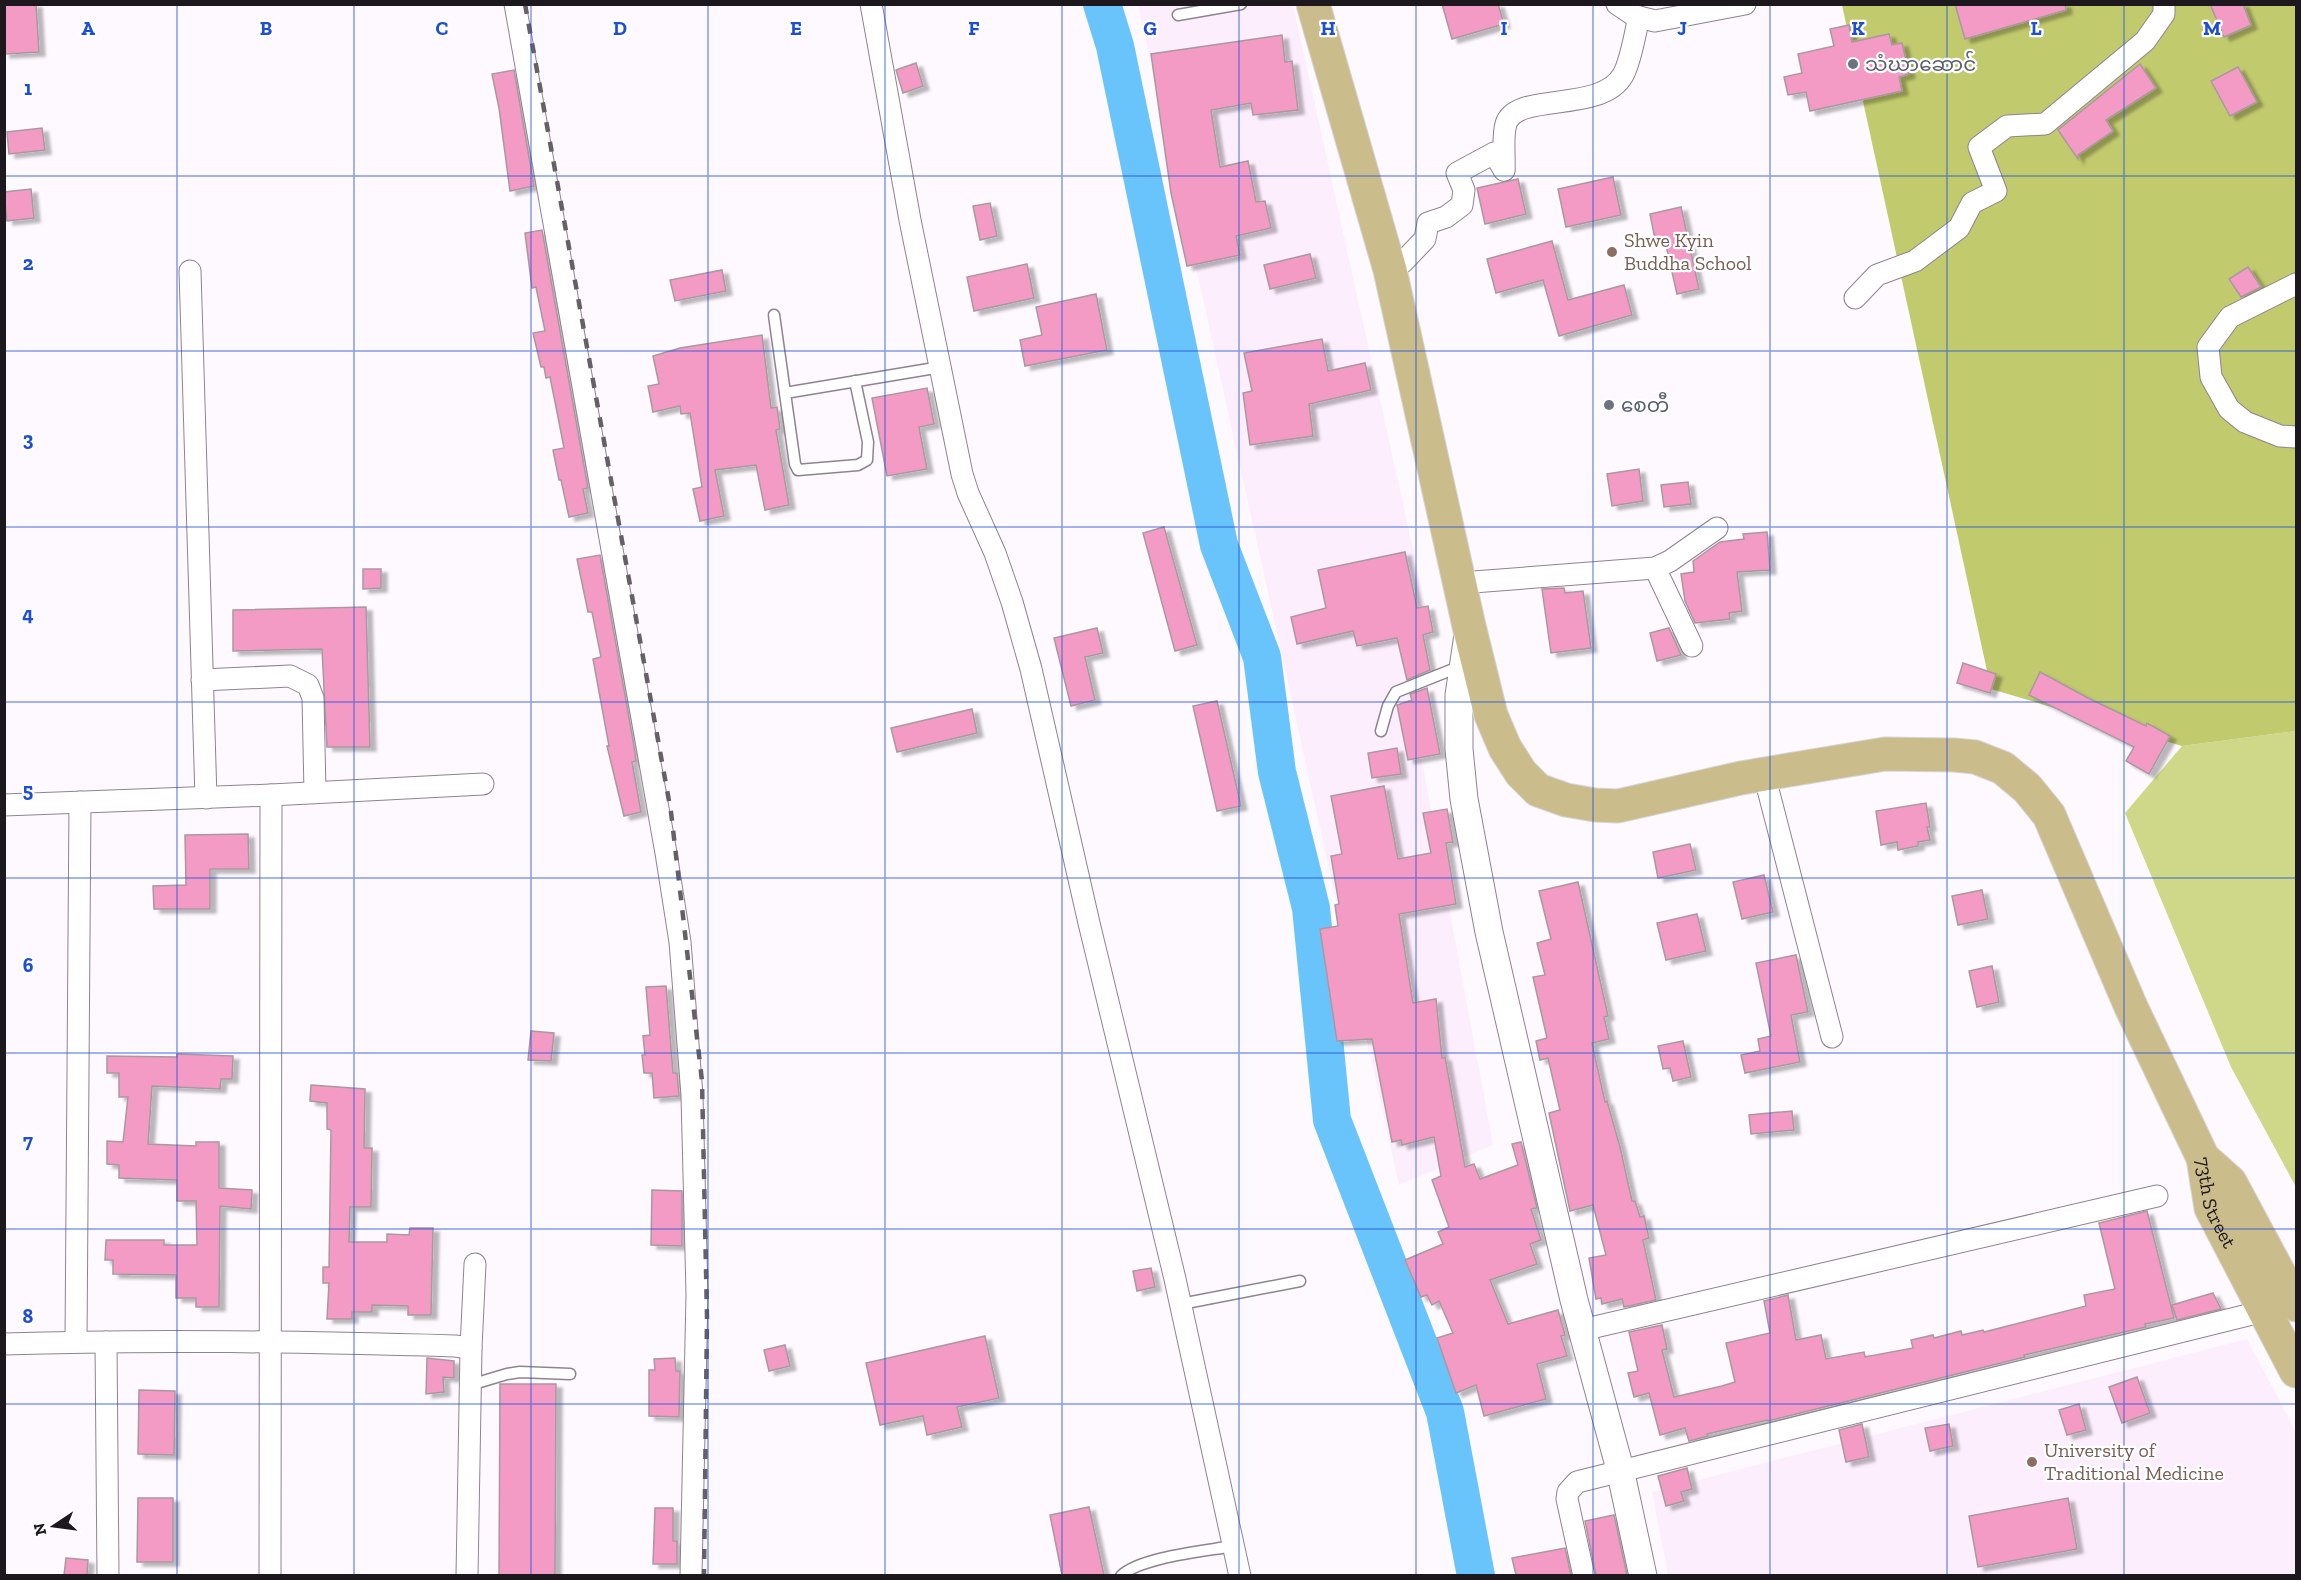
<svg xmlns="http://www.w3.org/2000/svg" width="2301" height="1580" font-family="'Zilla Slab','Noto Sans Myanmar',serif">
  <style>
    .built { fill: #fdeefe }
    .green { fill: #cfd789 }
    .forest { fill: #c1ca6d }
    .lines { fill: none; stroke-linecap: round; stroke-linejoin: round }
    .river { stroke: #6ac4fc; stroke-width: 38 }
    .building { fill: #f49bc5; stroke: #aa98a0; stroke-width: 1.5; filter: url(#shadow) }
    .service-casing { stroke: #8f8390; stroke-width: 13 }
    .minor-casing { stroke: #8f8390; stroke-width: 23 }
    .tertiary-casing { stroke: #8f8390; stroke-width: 29 }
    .primary-casing { stroke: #d6d5d6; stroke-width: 35 }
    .service { stroke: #fff; stroke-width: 10 }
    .minor { stroke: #fff; stroke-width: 21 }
    .tertiary { stroke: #fff; stroke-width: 27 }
    .primary { stroke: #cbbc8c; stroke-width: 33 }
    .rail { stroke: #656066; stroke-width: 4.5; stroke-dasharray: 10 10; stroke-linecap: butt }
    .grid { fill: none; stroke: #1d4ed8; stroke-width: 1.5; stroke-opacity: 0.55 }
    .worship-dot { fill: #6b7280; stroke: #fff; stroke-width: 2 }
    .education-dot { fill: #8d6e63; stroke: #fff; stroke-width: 2 }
    .labels { text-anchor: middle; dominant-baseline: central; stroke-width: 4.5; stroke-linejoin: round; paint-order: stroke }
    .worship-label { font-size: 20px; fill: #5b616d; stroke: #fff; text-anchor: start }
    .education-label { font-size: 20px; fill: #785e54; stroke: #fff; text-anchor: start }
    .street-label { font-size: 20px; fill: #1d181d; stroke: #fff }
    .grid-label { font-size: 20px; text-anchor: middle; font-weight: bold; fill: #1d4ed8; stroke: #fff; stroke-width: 4.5; stroke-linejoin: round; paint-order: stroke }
  </style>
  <defs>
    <filter id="shadow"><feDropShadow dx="6" dy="4" stdDeviation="1.5" flood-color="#0004"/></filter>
  </defs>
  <rect width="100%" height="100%" fill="#fef9ff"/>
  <g class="built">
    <path d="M1138,5h155l138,626 -21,65 83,449 -94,40z"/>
    <path d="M2247,1339l49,93v143h-628l-16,-83z"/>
  </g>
  <path class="green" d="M2296,731v456l-65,-120 -106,-254 57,-67z"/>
  <path class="forest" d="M1842,5h454v726l-114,15 -191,-57z"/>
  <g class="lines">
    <path class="river" d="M1102,4l13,42 104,499 43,112 15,115 34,136 21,212 113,292 31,164"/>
  </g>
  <g class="building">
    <path d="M4,4h32l3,48 -35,2z"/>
    <path d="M1442,4h56l6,20 -52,15z"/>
    <path d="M1955,4h110l1,6 -101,29z"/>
    <path d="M2210,4h33l8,21 -27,12z"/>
    <path d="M1849,25l3,17 37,-8 3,11 10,-2 7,31 -10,3 3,14 -92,20 -4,-19 -18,3 -4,-18 18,-4 -4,-19 36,-8 -4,-17z"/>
    <path d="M1282,35l3,27 7,-1 6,49 -45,5 -2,-12 -40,7 9,57 28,-6 8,41 9,-1 6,27 -35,8 4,19 -53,11 -16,-73 -20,-139z"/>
    <path d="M916,63l7,23 -20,7 -7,-23z"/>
    <path d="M2140,64l16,24 -50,32 7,11 -35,24v4l-20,-29z"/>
    <path d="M2238,67l19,35 -27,14 -19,-35z"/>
    <path d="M514,70l20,116 -24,5 -11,-83 -7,-34z"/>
    <path d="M42,128l3,22 -36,4 -2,-22z"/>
    <path d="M1613,177l8,38 -55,12 -8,-38z"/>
    <path d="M1518,179l8,35 -41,10 -8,-36z"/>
    <path d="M31,189l3,29 -27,3 -3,-29z"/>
    <path d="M990,203l7,33 -17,4 -7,-34z"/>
    <path d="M1681,207l18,82 -22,5 -13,-57 -9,2 -5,-25z"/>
    <path d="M542,230l46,258 -5,1 5,24 -19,4 -8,-37h-2l-6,-30 11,-2 -6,-31 -8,-40 -4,1 -2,-11h-3l-8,-34 12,-2 -9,-44 -4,1 -7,-55z"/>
    <path d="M1552,241l16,59 56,-15 8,30 -73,21 -16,-56 -47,13 -9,-34z"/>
    <path d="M1310,254l6,24 -46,11 -6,-24z"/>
    <path d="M1027,264l7,34 -60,13 -7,-34z"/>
    <path d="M2248,267l13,20 -20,10 -12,-18z"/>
    <path d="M722,270l4,21 -51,10 -5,-21z"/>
    <path d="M1096,294l11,56 -82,16 -5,-26 22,-5 -6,-28z"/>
    <path d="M762,335l9,73 6,-1 3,22 -4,1 13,75 -24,5 -9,-45 -41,5 9,46 -24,5 -7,-32 9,-2 -12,-74 -9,1 -1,-8 -27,6 -5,-26 11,-2 -6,-28 27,-8z"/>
    <path d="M1322,339l6,32 37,-8 6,27 -62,14 4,32 -63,9 -7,-52 9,-2 -8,-38z"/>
    <path d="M927,388l7,36 -15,3 8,42 -40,7 -15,-78z"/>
    <path d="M1639,469l4,32 -31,5 -5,-32z"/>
    <path d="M1688,482l3,22 -27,3 -3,-22z"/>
    <path d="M1164,527l33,118 -22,6 -32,-118z"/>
    <path d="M1767,532l3,38 -33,2 5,39 -13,2 1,6 -35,4 -10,-22 -4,-27 13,-2 -1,-11 27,-19 24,-3 -1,-5z"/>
    <path d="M1405,552l12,56 11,-2 5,26 -10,3 7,35 -23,10 -10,-42 -40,8 -4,-15 -56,13 -6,-27 35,-9 -8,-38z"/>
    <path d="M600,555l33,185 3,21 -4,1 9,50 -17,4 -17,-70h2l-16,-87 8,-2 -9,-45h-4l-11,-53z"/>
    <path d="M363,569h18v19l-18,1z"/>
    <path d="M1564,588l1,5 18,-2 8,57 -40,5 -9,-64z"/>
    <path d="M366,607l4,140h-43l-5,-98 -89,2v-41z"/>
    <path d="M1097,628l6,25 -18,4 10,43 -24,6 -17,-68z"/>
    <path d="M1669,628l12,27 -24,6 -7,-28z"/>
    <path d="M1963,663l33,11 -6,19 -33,-10z"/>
    <path d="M2040,672l48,26 58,28 1,-3 23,13 -21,38 -23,-13 8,-14 -105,-52z"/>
    <path d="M1427,688l13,66 -32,6 -11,-55 15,-5 -2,-6z"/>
    <path d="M1217,701l24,105 -24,5 -24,-105z"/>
    <path d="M972,709l5,24 -80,19 -6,-24z"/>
    <path d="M1397,748l4,26 -29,4 -4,-25z"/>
    <path d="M1384,786l14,73 33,-6 -8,-40 24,-4 6,33 -7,1 10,61 -57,10 14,89 23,-4 6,59 3,-1 20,110 9,-3 6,15 38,-14 -6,-21 9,-2 16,66 -6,1 10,31 -11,4 7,20 -47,16 18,44 50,-14 7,25 -4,1 6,20 -30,8 9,35 -62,17 -8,-31 -20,8 -19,-55 16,-5 -14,-32 -7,4 -5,-10 -6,2 -16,-37 38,-16 -5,-12 11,-5 -17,-47 9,-4 -7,-39 -32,8 -1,-5 -9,2 -20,-103 -35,2 -17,-112 18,-3 -3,-21 4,-1 -8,-48 11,-2 -11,-58z"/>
    <path d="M1926,803l4,24h-3l3,13 -12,2v4l-20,4 -1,-8 -16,3 -5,-34z"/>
    <path d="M248,834l1,35h-39v40h-56l-1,-23 33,-1 -1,-50z"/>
    <path d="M1690,844l6,26 -38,8 -5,-26z"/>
    <path d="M1764,875l9,37 -31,7 -9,-37z"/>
    <path d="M1578,882l30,134 -4,1 5,22 -17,4 13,59 2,-1 13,46 12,54h3l5,16 4,-1 5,22 -6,2 13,60 -32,7 -2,-8 -20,5 -1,-6 -5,1 -7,-41 17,-3 -13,-50 -23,6 -21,-98 11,-3 -12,-52 -8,2 -4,-19 11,-3 -14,-61 12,-2 -8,-32 14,-4 -12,-48z"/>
    <path d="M1982,890l6,29 -30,6 -6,-29z"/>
    <path d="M1697,914l9,37 -40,9 -9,-37z"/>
    <path d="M1796,955l12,57 -17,3 9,47 -55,11 -4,-18 19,-4 -2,-12 13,-3 -15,-73z"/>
    <path d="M1992,966l7,36 -22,5 -8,-36z"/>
    <path d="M666,986l7,87h4l2,23 -25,2 -2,-25h-8l-2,-18h3l-2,-19 7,-1 -4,-48z"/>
    <path d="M531,1031l23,2 -3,28 -23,-1z"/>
    <path d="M1683,1041l8,36 -18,4 -3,-13 -7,1 -5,-23z"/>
    <path d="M177,1054l56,2 -1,23h-11l-1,10 -68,-3 -4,58 48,2v-4h23v46l33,2 -1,19 -31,-3 -1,101h-23v-9h-20v-23l-63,-1v-14h-8l1,-20h58v5h33l-1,-44h-19v-21l-58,-2v-13l-12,-1v-23l16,1 5,-45h-9v-24h-12v-17l70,1z"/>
    <path d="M311,1085l54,4 -1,59h8l-1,59h-21l-1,35h38v-8l22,1 1,-7h23l-2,87h-23v-9l-36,-1v7h-20v7h-25l2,-36h-6v-16h6l2,-137 -4,-1v-26l-17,-2z"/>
    <path d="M1792,1111l2,19 -43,4 -2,-19z"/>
    <path d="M652,1190l30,1v55l-31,-1z"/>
    <path d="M2147,1211l27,107 -29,6 1,3 -122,28 1,2 -257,64 -1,-1 -60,14 1,2 -19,5 -4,-13 -25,7 -11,-42 -15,4 -6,-24 10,-2 -9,-39 33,-7 5,24 -5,1 12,47 48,-11 13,-4 -9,-39 44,-10 -6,-32 24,-6 8,45 25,-5 5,24 38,-7 1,5 48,-9 -2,-8 22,-5 1,3 27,-7 1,4 21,-5 1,2 102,-26 -2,-11 31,-6 -16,-66z"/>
    <path d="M1151,1268l4,19 -18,4 -4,-20z"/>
    <path d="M2213,1293l8,16 -44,11 -5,-15z"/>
    <path d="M985,1336l14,62 -42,9 5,20 -35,8 -4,-19 -43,9 -14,-62z"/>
    <path d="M785,1345l5,21 -21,5 -5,-21z"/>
    <path d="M427,1358l27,3v17l-11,-1 1,15 -18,2z"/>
    <path d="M675,1358l1,13h4l-1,46 -30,-1v-46h6l-1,-11z"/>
    <path d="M2137,1377l13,36 -28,10 -13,-36z"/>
    <path d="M500,1384h56l-1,191h-56z"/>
    <path d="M139,1390l36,1 -1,64 -36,-1z"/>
    <path d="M2079,1404l7,26 -19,5 -8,-25z"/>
    <path d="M1862,1424l7,33 -23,5 -7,-32z"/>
    <path d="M1949,1424l4,22 -23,5 -5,-23z"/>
    <path d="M1687,1468l5,21 -11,3 3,9 -18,5 -8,-30z"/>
    <path d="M138,1498h35v64h-36z"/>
    <path d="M2068,1498l9,51 -99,18 -9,-51z"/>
    <path d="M1089,1507l15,68h-42l-12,-60z"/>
    <path d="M655,1508h18v33h4v23h-24z"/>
    <path d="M1614,1515l13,60h-31l-11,-54z"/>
    <path d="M1565,1548l6,27h-55l-4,-17z"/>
    <path d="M66,1558l22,2 -1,15h-23z"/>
  </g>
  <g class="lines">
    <defs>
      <g id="service">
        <path d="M1178,15l63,-11"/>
        <path d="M774,315l21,149 3,6 60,-5 9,-5 1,-18 -13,-61"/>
        <path d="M785,393l156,-26"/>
        <path d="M1381,731l7,-25 8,-14 65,-26"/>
        <path d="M1181,1304l119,-23"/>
        <path d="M470,1385l37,-11 13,-2 50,2"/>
        <path d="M1121,1576c19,-19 85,-25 112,-30"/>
      </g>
      <g id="minor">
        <path d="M515,4l151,849 14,89 12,153 5,199 -6,282"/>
        <path d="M871,4l39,216 52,254 6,19 27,60 17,49 19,67 58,254 86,356 65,297"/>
        <path d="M1617,4l18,12 20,5 90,-17"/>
        <path d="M1504,170c1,-14 -2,-33 2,-46 10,-33 95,-10 117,-49 8,-14 12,-42 16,-58"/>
        <path d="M1390,270l13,-8 22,-23 3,-16 18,-6 16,-12 2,-15 -7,-17 37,-20 10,17"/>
        <path d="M190,271l16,527"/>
        <path d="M2296,284l-66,33 -22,30 3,30 18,32 16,13 35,14 16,1"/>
        <path d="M1855,298l22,-23 38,-14 44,-33 13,-25 24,-12 -17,-44 28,-21 38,-2 100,-83 19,-27v-10"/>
        <path d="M1655,568l37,78"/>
        <path d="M1460,583l195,-15 15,-7 47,-33"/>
        <path d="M202,680l88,-4 18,9 5,13 2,94"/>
        <path d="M1764,774l68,263"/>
        <path d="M4,805l267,-10 212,-11"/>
        <path d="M1582,1330l575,-134"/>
        <path d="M76,1341l4,-539"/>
        <path d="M106,1342l2,234"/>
        <path d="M4,1344c150,-5 301,-2 451,2l16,2 -4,228"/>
        <path d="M471,1348l4,-84"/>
        <path d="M270,1576l1,-781"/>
        <path d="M1584,1576l-17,-77 1,-7 9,-10 687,-171"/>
      </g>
      <path id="tertiary" d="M1468,635l-9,60v54l5,50 25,133 85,368 46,169 23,107"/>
      <g id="primary">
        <path id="s1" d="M1313,4l77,266 79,356 22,89 14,33 16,25 17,17 28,10 29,5 23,1 123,-28 144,-24 69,1 21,2 28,11 24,20 22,27 82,192 72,151 8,50 85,163"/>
        <path d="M2203,1158l27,24 66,123"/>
      </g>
    </defs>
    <use href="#service" class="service-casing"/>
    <use href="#minor" class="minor-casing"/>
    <use href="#tertiary" class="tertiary-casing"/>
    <use href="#primary" class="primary-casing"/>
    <use href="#service" class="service"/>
    <use href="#minor" class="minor"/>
    <use href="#tertiary" class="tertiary"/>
    <use href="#primary" class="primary"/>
    <path class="rail" d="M525,4l146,808 31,269 5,236 -3,259"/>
  </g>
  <path class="grid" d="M177,4v1572M354,4v1572M531,4v1572M708,4v1572M885,4v1572M1062,4v1572M1239,4v1572M1416,4v1572M1593,4v1572M1770,4v1572M1947,4v1572M2124,4v1572M4,176h2292M4,351h2292M4,527h2292M4,702h2292M4,878h2292M4,1053h2292M4,1229h2292M4,1404h2292"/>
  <g class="worship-dot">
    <circle cx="1853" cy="64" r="6"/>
    <circle cx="1609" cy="405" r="6"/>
  </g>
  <g class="education-dot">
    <circle cx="1612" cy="252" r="6"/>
    <circle cx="2032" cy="1462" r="6"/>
  </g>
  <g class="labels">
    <g class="worship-label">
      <text x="1865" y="64">သံဃာဆောင်</text>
      <text x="1621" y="405">စေတီ</text>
    </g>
    <g class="education-label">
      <text x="1624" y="240">Shwe Kyin<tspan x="1624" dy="23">Buddha School</tspan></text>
      <text x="2044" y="1450">University of<tspan x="2044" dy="23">Traditional Medicine</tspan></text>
    </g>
    <g class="street-label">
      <text stroke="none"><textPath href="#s1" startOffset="1786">73th Street</textPath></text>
    </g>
  </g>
  <g class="grid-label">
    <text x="88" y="35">A</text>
    <text x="266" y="35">B</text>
    <text x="442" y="35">C</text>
    <text x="620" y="35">D</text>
    <text x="796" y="35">E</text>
    <text x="974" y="35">F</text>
    <text x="1150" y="35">G</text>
    <text x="1328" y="35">H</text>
    <text x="1504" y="35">I</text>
    <text x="1682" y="35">J</text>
    <text x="1858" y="35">K</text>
    <text x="2036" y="35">L</text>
    <text x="2212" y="35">M</text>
    <text x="28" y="95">1</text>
    <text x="28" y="270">2</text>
    <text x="28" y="446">3</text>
    <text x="28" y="621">4</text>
    <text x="28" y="797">5</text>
    <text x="28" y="972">6</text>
    <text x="28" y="1148">7</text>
    <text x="28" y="1323">8</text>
  </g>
  <rect width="2301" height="1580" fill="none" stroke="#1d181d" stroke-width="12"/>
  <g transform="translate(54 1526) rotate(257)" stroke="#ffffff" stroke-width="4.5" paint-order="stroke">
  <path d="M0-4.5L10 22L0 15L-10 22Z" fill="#1d181d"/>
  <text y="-9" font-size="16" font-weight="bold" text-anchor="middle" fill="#1d181d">N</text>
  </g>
</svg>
